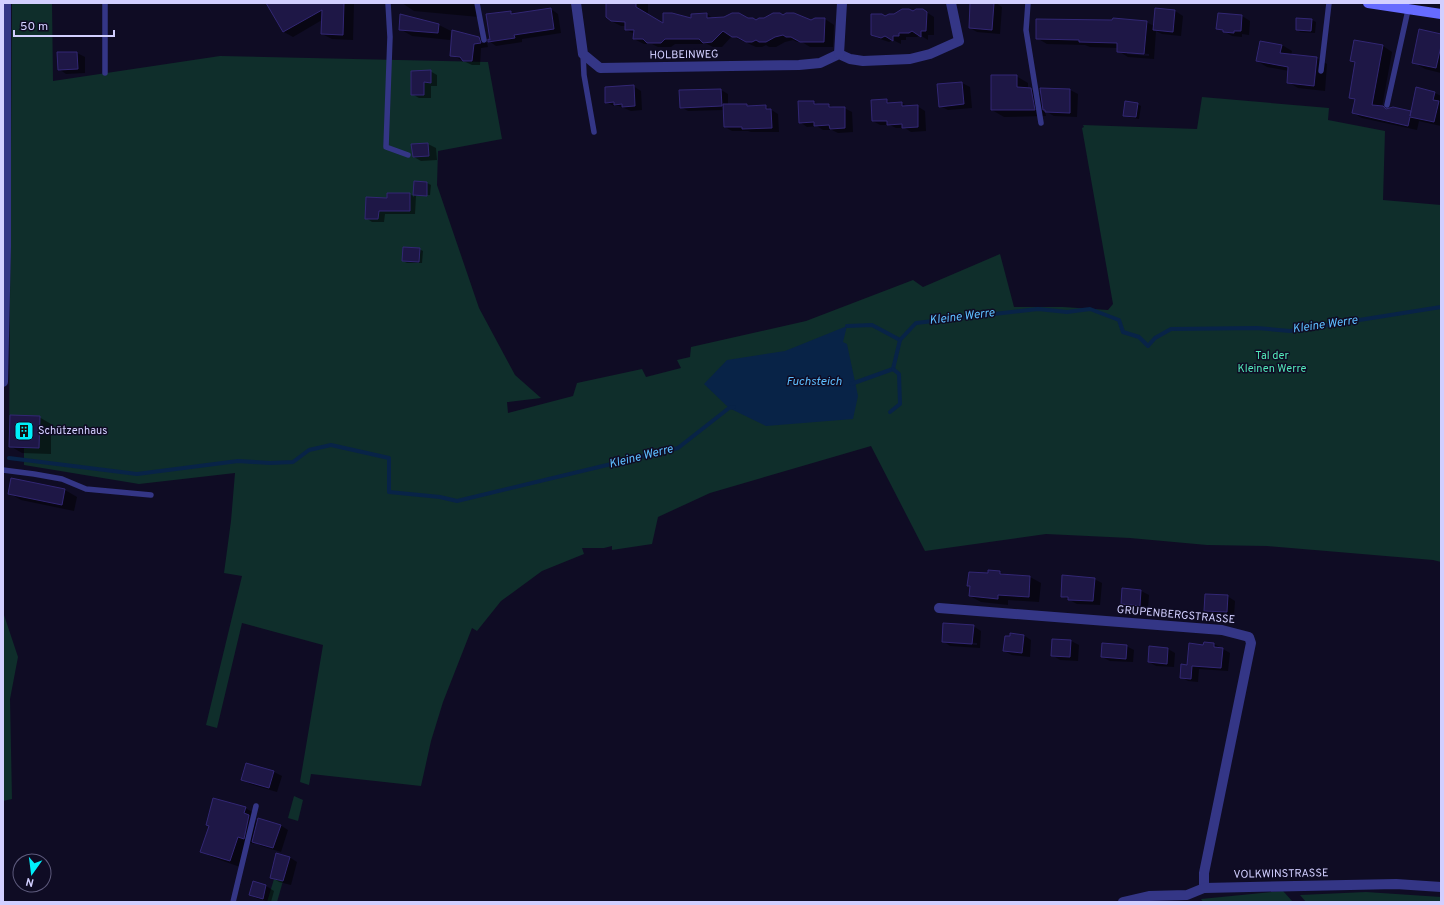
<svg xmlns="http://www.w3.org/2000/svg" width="1444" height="905" font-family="Overpass,sans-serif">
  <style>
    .green { fill: #0f2e2b }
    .water { fill: #082347 }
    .shadow { fill: #0007; fill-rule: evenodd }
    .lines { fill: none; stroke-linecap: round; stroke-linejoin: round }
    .stream { stroke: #082347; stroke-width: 4 }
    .building { fill: #1e1746; stroke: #322774 }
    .lane { stroke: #343686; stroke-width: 5.5 }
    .street { stroke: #343686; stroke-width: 10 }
    .secondary { stroke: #666bff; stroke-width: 10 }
    .labels { text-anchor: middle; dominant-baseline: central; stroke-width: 3; stroke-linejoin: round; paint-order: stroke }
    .street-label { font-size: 11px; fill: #d2cfff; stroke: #0f0c24 }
    .park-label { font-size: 11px; fill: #52e8b9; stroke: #0f0c24 }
    .poi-label { font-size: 11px; fill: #d2cfff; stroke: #0f0c24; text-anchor: start }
    .water-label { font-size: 12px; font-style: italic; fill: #5dbeff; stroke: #0f0c24 }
  </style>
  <rect width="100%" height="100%" fill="#0f0c24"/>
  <g class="green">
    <path d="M12,3h40l1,78 167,-25 268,6 14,77 -64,12 -1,34 42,123 36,67 26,23 -34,4 1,11 65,-17 4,-13 65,-14 4,8 35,-9 -4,-8 13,-3 1,-10 115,-26 107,-41 10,7 77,-33 14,53h49l45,3 5,-6 -31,-176 2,-1 -1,-2 114,4 5,-32 127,11 -1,12 57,11 -2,69 58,5v357l-8,-2 -166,-14 -60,-1 -77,-7 -84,-4 -121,17 -54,-105 -161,47 -52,24 -6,27 -40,6v-4l-8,2h-22l2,6 -42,17 -41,30 -24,30 -5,-3 -29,74 -12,39 -10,45 -110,-12 -2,11 -9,-3 23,-137 -81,-22 -25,105 -11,-3 36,-149 -18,-3 7,-52 4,-48 -96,11 -115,-19v-17l-15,-1z"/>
    <path d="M3,612l15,45 -8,42 2,100 -9,2z"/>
    <path d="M294,796l9,4 -5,21 -10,-3z"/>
    <path d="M274,879l9,2 -6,21h-10z"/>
    <path d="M1283,891l10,11h-90l-2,-3z"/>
    <path d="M1366,892l75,5v5h-135l-6,-7z"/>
  </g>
  <path class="water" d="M847,326l-4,16 4,2 11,52 -5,23 -87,7 -37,-18 -25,-24 23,-24 58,-9z"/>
  <g class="shadow">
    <path d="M270,3h84l-1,37 -21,-1 -10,-5v-14l-29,17 -9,-5z"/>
    <path d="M402,3h78l-1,14 -65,-6z"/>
    <path d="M607,3h41v12l16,9 28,-5 15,-5 7,5h34l8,2 27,-5 28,5 14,-2 9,6 -1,22h-23l-8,-5h-5l-4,-2 -8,2 -9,5h-7l-3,-2 -4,2h-6l-24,-11 -10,11h-9l-6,-3h-32l-4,3h-13l-6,-3h-8l-10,-5 1,-5 -9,-4v-4h-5l-10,-5z"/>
    <path d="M971,3h25l6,4 -2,27 -23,-2 -7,-4z"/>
    <path d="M551,9l7,5 3,19 -39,6v3l-26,4 -7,-5h2l20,-29 5,2z"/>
    <path d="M923,10l11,7v18h-6v5l-8,-5 -3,2h-11v3h-5v4l-8,-4 -4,2 -9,-3 -8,-4 13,-18z"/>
    <path d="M1175,11l8,5 -2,20 -19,-2 -6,-3 -2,28 -26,-2 -10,-6v-3l-28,-1 -5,-2 -38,-1 -10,-6 109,-16 8,4zM1127,52l22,2v2l-22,-2z"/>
    <path d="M1219,14l23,2 8,5 -1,14 -7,-1v3l-10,-1 -14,-8z"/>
    <path d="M1297,19l15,1 4,2 -1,11 -15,-1 -3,-3z"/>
    <path d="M439,25l12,6 -1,9 -38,-4 -12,-7z"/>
    <path d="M1441,35v38l-16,-4 -12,-7z"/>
    <path d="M479,38l8,5 1,4 -7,1 -1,17h-8l-21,-10z"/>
    <path d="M1355,41l28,5 9,6 -10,55 5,3 25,3 23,-20 6,3v30l-22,-5 -2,9 -55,-12 -9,-5 3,-12 -6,-4 6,-33 -5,-3z"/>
    <path d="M1282,45l10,6 -1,4 26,3 10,6 -2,27 -27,-3 -10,-6 1,-11 -22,-4 -10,-6z"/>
    <path d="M77,53l8,4v16l-19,1 -7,-5z"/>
    <path d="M430,71l7,4v11h-6v12h-12l-7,-4z"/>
    <path d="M1016,76l12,7v5l14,7 -1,-6 29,1 8,4 -1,23 -23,-1 -9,-5 1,5 -42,1 -12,-7z"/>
    <path d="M962,83l8,4 2,21 -24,2 -8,-4z"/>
    <path d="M633,86l8,5 1,19 -11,1 -12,-5h-5l-8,-4z"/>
    <path d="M721,90l7,4v11h19l3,2 15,-1 13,8 1,18h-28l-3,-1h-16l-7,-4 -1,-17 -36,1 -7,-4z"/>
    <path d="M886,100l7,4 9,-1 6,4 9,-1 8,5 1,20 -15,1 -6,-4h-9l-6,-3h-10l-7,-4z"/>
    <path d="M814,102l6,3h9l6,3h9l8,4 1,20 -15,1 -6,-3h-9l-6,-4 -10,1 -7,-5z"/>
    <path d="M1137,104l4,2 -2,13 -11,-2 -4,-2z"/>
    <path d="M428,144l8,4 1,12 -16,1 -7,-4z"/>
    <path d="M415,182l12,1 4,2 -1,10h-13v1h-1l-1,18h-30l-1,8h-12l-6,-4 22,-19 22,-5 4,3z"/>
    <path d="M419,249l4,2 -1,12h-15l-4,-2z"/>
    <path d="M39,417l12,7v30l-29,-1 -12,-7z"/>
    <path d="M65,490l12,7 -3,14 -53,-11 -12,-7z"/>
    <path d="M1000,572l6,3 24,2 11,6 -2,19 -31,-2v5l-27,-3 -11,-6 1,-9 -3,-1 20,-12z"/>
    <path d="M1094,579l8,4 -2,22 -23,-1 -15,-8z"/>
    <path d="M1141,591l8,4 -1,14 -18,-1 -8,-4z"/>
    <path d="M1227,596l8,5 -1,15 -21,-1 -8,-5z"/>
    <path d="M973,626l8,5 -1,17 -30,-2 -7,-5zM949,641l28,2v2l-28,-2z"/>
    <path d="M1023,635l8,5 -1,17 -18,-2 -8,-4z"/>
    <path d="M1053,640l18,1 8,4 -1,16 -18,-1 -8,-5z"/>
    <path d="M1214,644l16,9 -2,18 -29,-2 -1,13 -10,-1 -7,-4 7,-11 16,-20z"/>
    <path d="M1126,646l8,4 -1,12 -23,-1 -8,-4z"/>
    <path d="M1168,649l7,4 -1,14 -18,-1 -7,-4z"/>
    <path d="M246,764l28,8 8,4 -5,16 -27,-8 -8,-5z"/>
    <path d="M245,808l11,6 -2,5 4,2 22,4 8,5 -7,22 -20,-6 -6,-4 -1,2 -6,-2 -8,25 -28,-10 -10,-6z"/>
    <path d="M289,857l8,5 -6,23 -12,-3 -8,-5z"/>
    <path d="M254,882l12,4 8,5 -3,11 -13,-3 -8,-4z"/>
  </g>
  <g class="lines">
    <g class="stream">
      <path d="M847,326l25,-1 28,15"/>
      <path d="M851,384l42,-15 7,-29 16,-17 122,-14 29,3 23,-3 29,11 4,12 16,5 9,9 7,-8 16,-9 86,-1 33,3 151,-24"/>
      <path d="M890,412l10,-8 -1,-30 -6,-5"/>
      <path d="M9,458l128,16 101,-13 32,2 23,-1 16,-12 22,-5 58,13v34l51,5 17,4 221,-53 51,-40 5,-1"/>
    </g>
  </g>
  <g class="building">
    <path d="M266,3h78l-1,32 -22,-1 1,-24 -39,22z"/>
    <path d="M606,3h30v4l27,16v-10h9l19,5v-4l16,-1v5l17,-1 8,-4h7l9,5h5l3,2 3,-2h5l9,-5h7l3,2 3,-2h8l17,7 4,-2h10l-1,24h-24l-9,-5h-5l-3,-2 -8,2 -9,5h-7l-3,-2 -4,2h-6l-9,-5h-5l-9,-6 -11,11 -9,1 -4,-4h-34l-4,4h-14l-4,-4h-10l1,-9h-9v-8l-14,-1 -5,-4z"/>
    <path d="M970,3h24l-2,27 -23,-2z"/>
    <path d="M551,8l3,21 -40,6 1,3 -27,4v-3l2,1 -4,-26 25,-3v3z"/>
    <path d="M1155,8l20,2 -2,22 -20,-2z"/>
    <path d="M902,9h7l4,2 3,-2h7l4,3 -1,19h-5v6l-9,-6 -3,2h-10v3h-6v5l-8,-5 -4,2 -10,-3v-21h11l3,2 4,-2h5z"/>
    <path d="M1218,13l24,2 -1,16h-7v2l-11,-1v-2l-7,-1z"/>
    <path d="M400,14l39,10 -1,9 -39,-3z"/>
    <path d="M1113,18l34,3 -3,33 -27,-2v-9l-38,-1v-2l-43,-1v-20l76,1z"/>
    <path d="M1296,18l16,1 -1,12 -15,-1z"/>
    <path d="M1419,29l22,5v12l-5,22 -24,-5z"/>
    <path d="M452,30l27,7 2,6 -7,1 -2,17h-9l-3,-4 -10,-1z"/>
    <path d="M1354,40l29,5 -11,60 11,1 3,3 7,-2 18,4 -1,5 6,-29 19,5 -2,8 6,1 -5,21 -24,-5 -2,9 -56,-13 3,-14 -6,-1 6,-36 -5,-1z"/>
    <path d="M1260,41l22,4 -2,8 37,4 -3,29 -27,-3 1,-16 -32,-6z"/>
    <path d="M57,52h20l1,17 -20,1z"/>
    <path d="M431,70v13l-7,-1v13h-13v-24z"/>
    <path d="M991,75h26v12l14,1 4,22h-44z"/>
    <path d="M962,82l2,22 -25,3 -2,-23z"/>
    <path d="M634,85l1,21 -13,1v-3l-8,1v-3l-9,1v-16z"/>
    <path d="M1040,88l30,1v24l-25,-1v-2h-2z"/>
    <path d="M721,89l1,17 -42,2 -1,-18z"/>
    <path d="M887,99v4l15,-1v4l16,-1v22l-16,1v-4l-15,1v-4h-15l-1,-21z"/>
    <path d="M798,101h16v3h15v3h16v21l-15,1 -1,-4 -15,1v-4l-15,1z"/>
    <path d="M1125,101l13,2 -2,14 -13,-1z"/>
    <path d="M723,104h24v2l19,-1v4h5l1,19 -30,1v-2h-18z"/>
    <path d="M428,143l1,13 -16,1 -2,-13z"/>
    <path d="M414,181l13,1v14l-14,-1z"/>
    <path d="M387,193h23v18h-31l-1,8h-13l1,-22 21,1z"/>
    <path d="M403,247l17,1 -1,14 -17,-1z"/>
    <path d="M10,415l30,1 -1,32 -30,-1z"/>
    <path d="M11,478l54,11 -3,16 -54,-11z"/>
    <path d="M988,570l12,1v3l30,2 -1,21 -31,-2v4l-29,-3 1,-10h-3l2,-14 19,1z"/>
    <path d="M1062,575l33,3 -2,23 -25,-1v-3h-7z"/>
    <path d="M1122,588l19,2 -1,16 -19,-2z"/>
    <path d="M1205,594l23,1 -1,17 -23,-1z"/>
    <path d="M943,623l31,2 -2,19 -30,-2z"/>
    <path d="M1010,633l14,2 -2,18 -19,-2 2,-15h5z"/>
    <path d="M1052,639l19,1 -1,17 -19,-1z"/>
    <path d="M1204,642l10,1v4l9,1 -2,20 -29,-2 -1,13 -11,-1 1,-14 6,1 2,-22 14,2z"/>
    <path d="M1102,643l25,2 -1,14 -25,-2z"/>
    <path d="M1149,646l19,2 -1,16 -19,-2z"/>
    <path d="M246,763l28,8 -5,17 -28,-8z"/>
    <path d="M213,798l33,9 -2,6 5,2 -5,24 -6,-2 -8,24 -30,-9 9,-26 -3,-1z"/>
    <path d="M258,818l23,7 -8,23 -21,-6z"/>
    <path d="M276,853l14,4 -7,24 -13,-3z"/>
    <path d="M253,881l13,4 -3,14 -14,-4z"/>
  </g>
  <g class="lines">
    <g class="lane">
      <path d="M105,3v70"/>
      <path d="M388,3l2,34 -4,110 22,8"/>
      <path d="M477,3l7,37"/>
      <path d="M1028,3l-2,27 15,93"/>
      <path d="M583,54l1,21 10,57"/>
      <path d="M1321,71l8,-68"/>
      <path d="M1387,105l21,-95"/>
      <path d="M3,470l31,4 28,5 24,10 65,6"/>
      <path d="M233,902l23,-96"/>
    </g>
    <g class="street">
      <path d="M576,3l7,51 17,14 199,-3 21,-2 19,-9 11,5 13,2 47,-2 20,-5 29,-13 -8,-38"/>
      <path d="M839,54l3,-51"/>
      <path d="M3,382l3,-136v-243"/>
      <path d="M939,608l283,22 27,7 2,6 -47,230v15"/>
      <path d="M1123,902l26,-6 38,-1 17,-7 192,-4 45,3"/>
    </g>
    <path class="secondary" d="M1368,3l73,11"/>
  </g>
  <defs>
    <symbol id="building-square" viewBox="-11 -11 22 22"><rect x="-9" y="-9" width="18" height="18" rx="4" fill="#00f0fa" stroke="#0f0c24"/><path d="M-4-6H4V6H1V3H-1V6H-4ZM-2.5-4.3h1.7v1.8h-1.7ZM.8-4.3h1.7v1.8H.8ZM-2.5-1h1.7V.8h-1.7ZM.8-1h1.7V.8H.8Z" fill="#111"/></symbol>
  </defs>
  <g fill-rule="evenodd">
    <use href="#building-square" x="13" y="420" width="22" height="22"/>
  </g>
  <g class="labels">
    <g class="street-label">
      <text transform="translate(684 55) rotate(-1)">HOLBEINWEG</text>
      <text transform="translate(1176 615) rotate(5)">GRUPENBERGSTRASSE</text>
      <text transform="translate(1281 874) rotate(-1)">VOLKWINSTRASSE</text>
    </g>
    <g class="park-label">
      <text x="1272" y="356">Tal der<tspan x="1272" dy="13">Kleinen Werre</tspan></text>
    </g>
    <g class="poi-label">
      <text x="38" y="431">Schützenhaus</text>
    </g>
    <g class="water-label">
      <text transform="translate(962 317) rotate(-7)">Kleine Werre</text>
      <text transform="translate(1325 325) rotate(-8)">Kleine Werre</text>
      <text x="814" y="382">Fuchsteich</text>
      <text transform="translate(641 457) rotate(-14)">Kleine Werre</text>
    </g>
  </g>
  <rect width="1444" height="905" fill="none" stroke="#d2cfff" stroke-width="8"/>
  <g transform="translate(32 873) rotate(194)"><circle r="19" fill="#0f0c24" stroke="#5d5a7c"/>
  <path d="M0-3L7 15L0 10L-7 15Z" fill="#00f0fa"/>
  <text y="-6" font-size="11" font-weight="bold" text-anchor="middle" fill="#d2cfff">N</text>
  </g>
  <path d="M14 30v6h100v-6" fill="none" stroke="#d2cfff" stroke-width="2"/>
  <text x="20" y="30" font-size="12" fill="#d2cfff" stroke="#0f0c24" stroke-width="3" paint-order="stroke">50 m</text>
</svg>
